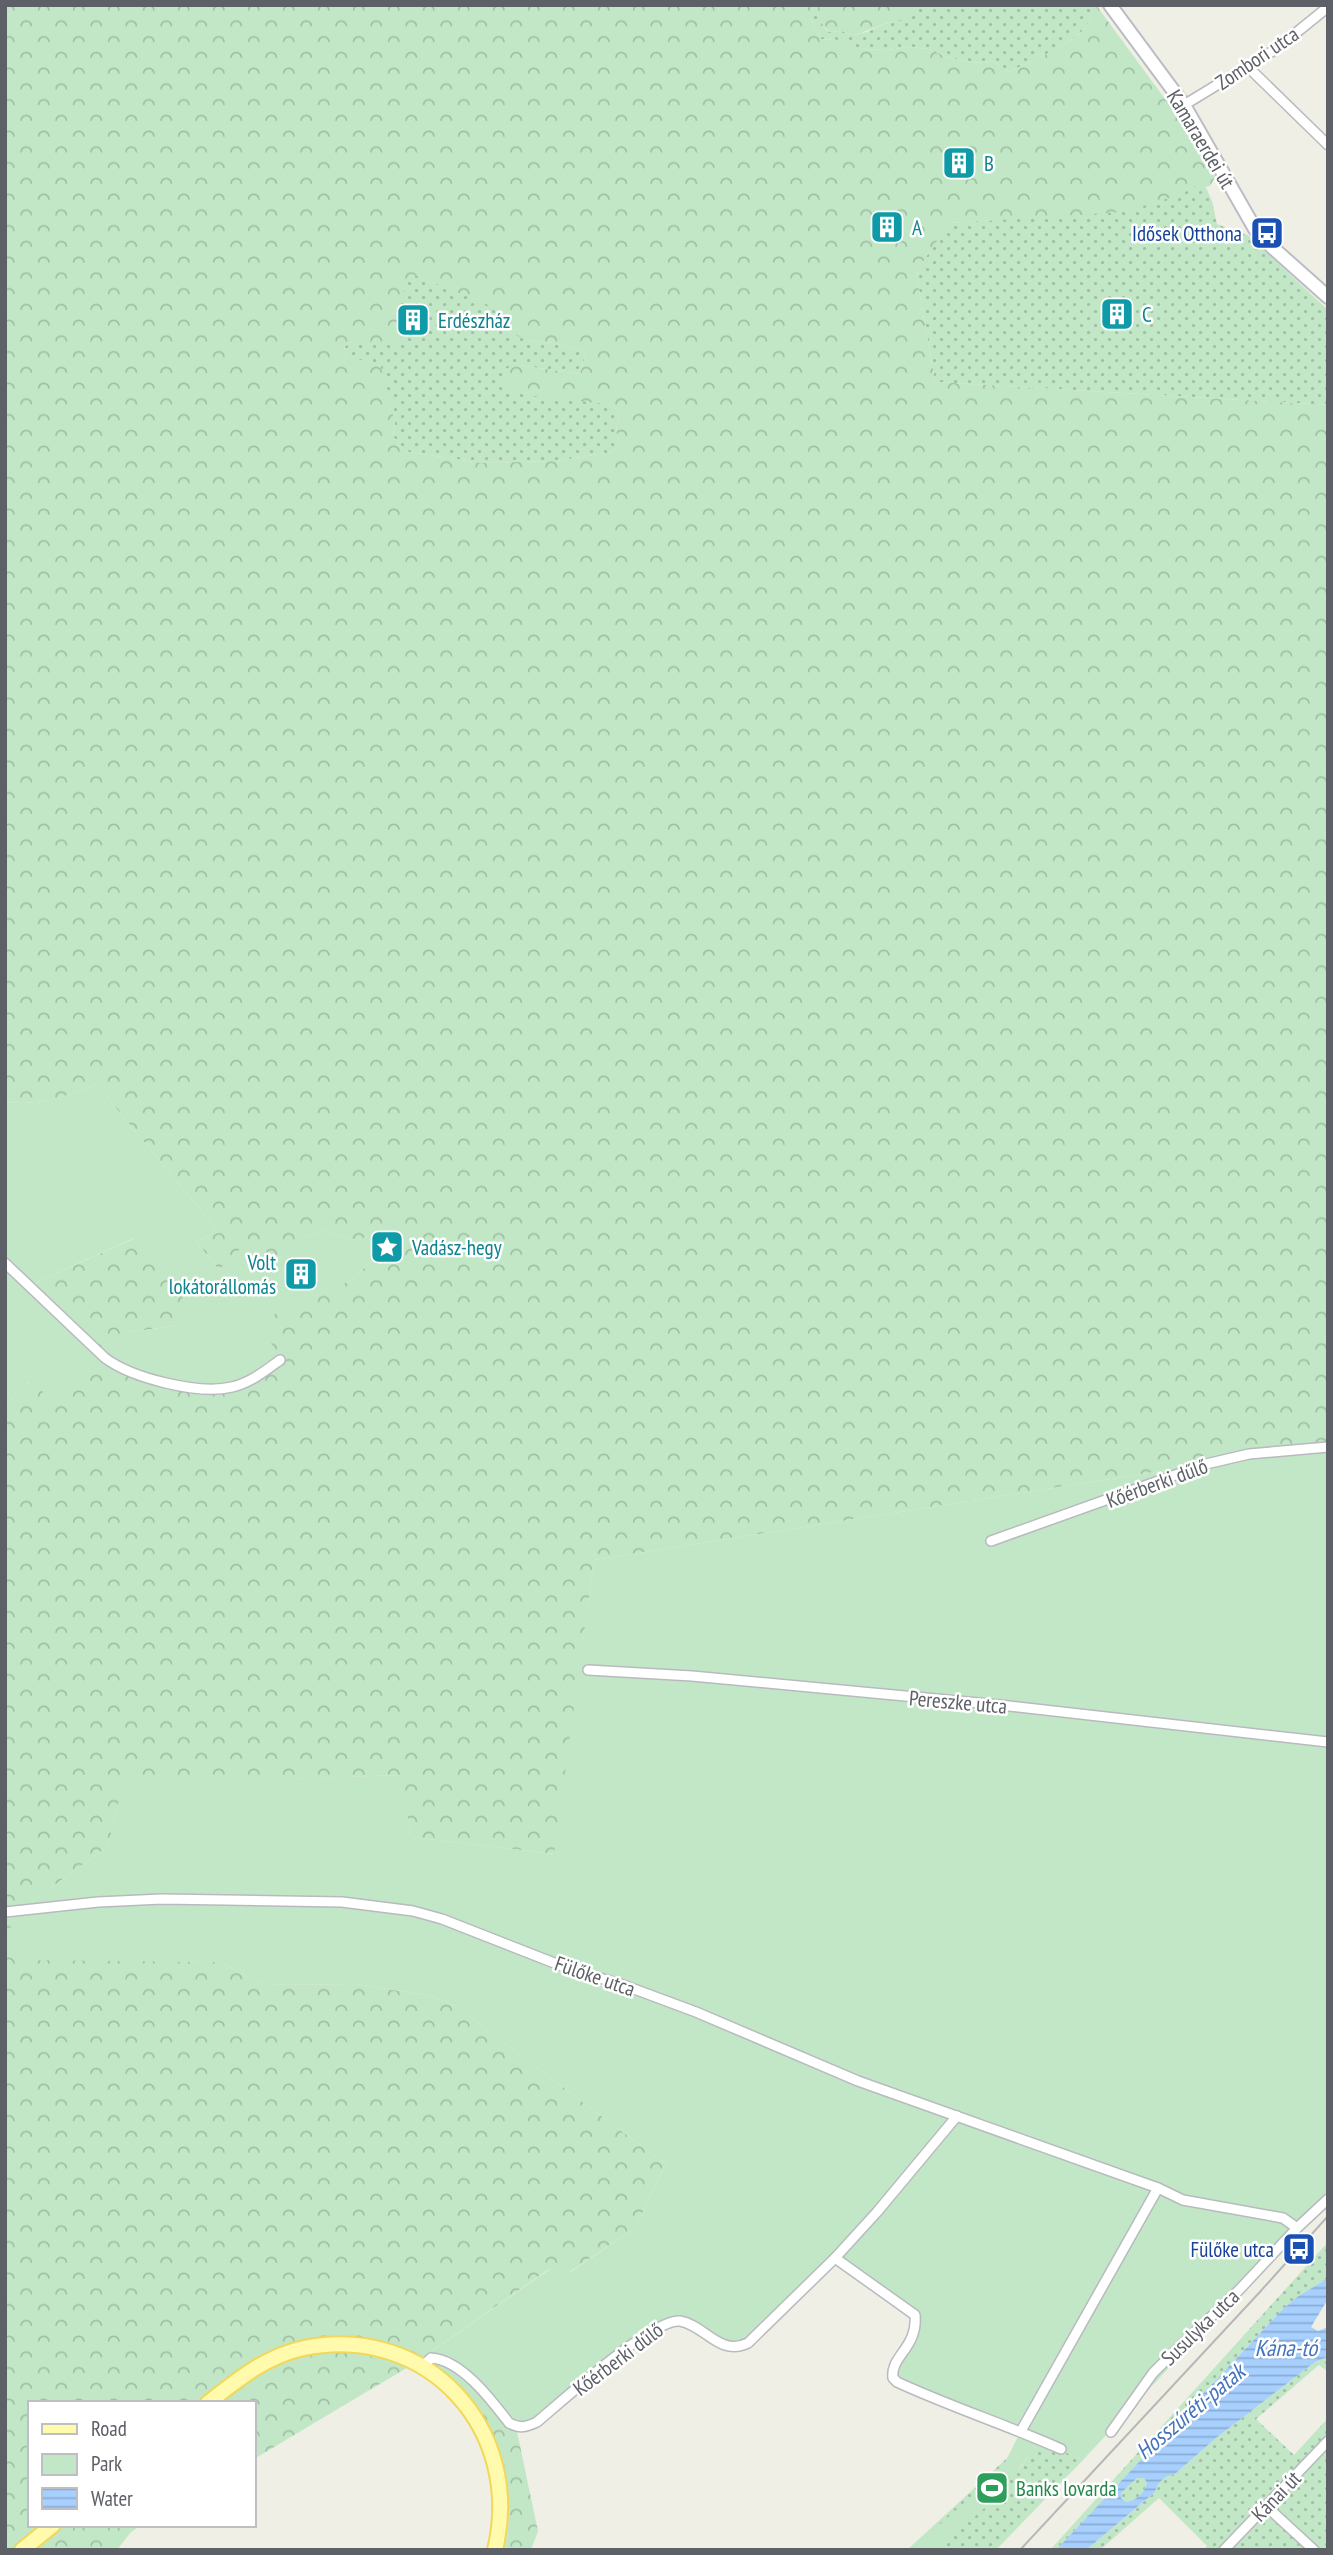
<svg xmlns="http://www.w3.org/2000/svg" width="1333" height="2555" font-family="'PT Sans Narrow',sans-serif">
  <style>
    .grass { fill: url(#grass-dots) }
    .forest { fill: url(#forest-crowns); fill-rule: evenodd }
    .green { fill: #c2e7c6 }
    .water { fill: url(#water-rules); fill-rule: evenodd }
    .lines { fill: none; stroke-linecap: round; stroke-linejoin: round }
    .street-casing { stroke: #b8babf; stroke-width: 12 }
    .secondary-casing { stroke: #bbbdc4; stroke-width: 16 }
    .primary-casing { stroke: #f3d75b; stroke-width: 18 }
    .street { stroke: #fff; stroke-width: 9 }
    .secondary { stroke: #fff; stroke-width: 12 }
    .primary { stroke: #fffaac; stroke-width: 14 }
    .tram { stroke: #b6b7b7; stroke-width: 2 }
    .labels { text-anchor: middle; dominant-baseline: central; stroke-width: 5; stroke-linejoin: round; paint-order: stroke }
    .street-label { font-size: 21px; fill: #5d6066; stroke: #fff }
    .culture-label { font-size: 21px; fill: #0d838f; stroke: #fff; text-anchor: start }
    .transit-label { font-size: 21px; fill: #164399; stroke: #fff; text-anchor: end }
    .leisure-label { font-size: 21px; fill: #27864d; stroke: #fff; text-anchor: start }
    .water-label { font-size: 23px; font-style: italic; fill: #4373bc; stroke: #fff }
  </style>
  <defs>
    <pattern id="grass-dots" width="8" height="8" patternUnits="userSpaceOnUse" patternTransform="scale(1.75)"><rect width="8" height="8" fill="#c2e7c6"/><path d="M2 2h.1M6 6h.1" fill="none" stroke="#a1bfa5" stroke-width="1.8" stroke-linecap="round"/></pattern>
    <pattern id="forest-crowns" width="20" height="18" patternUnits="userSpaceOnUse" patternTransform="scale(1.75)"><rect width="20" height="18" fill="#c2e7c6"/><path d="M2 6a3 3 0 1 1 6 0M12 15a3 3 0 1 1 6 0" fill="none" stroke="#a1bfa5"/></pattern>
    <pattern id="water-rules" width="6" height="5" patternUnits="userSpaceOnUse" patternTransform="scale(1.75)"><rect width="6" height="5" fill="#a7d0ff"/><path d="M0 2.5h6" fill="none" stroke="#8bacd2"/></pattern>
  </defs>
  <rect width="100%" height="100%" fill="#f0efe6"/>
  <g class="grass">
    <path d="M810,5h8c0,10 3,21 11,27l13,-1 10,4 15,-3 17,-8 22,-4 1,-13 -28,-2h212c0,6 0,12 -2,17 -10,21 -59,39 -80,50l-16,-11 -22,2 -27,-7 -15,-7 -20,-2 -21,3 -30,-1 -20,-9 -17,-1 -11,-21z"/>
    <path d="M1203,181l9,20 5,23 31,11 80,75v95l-393,-23 -19,-110 32,-49 47,-3z"/>
    <path d="M411,273l49,19 34,15 35,34 26,2 31,10 -6,21 -62,-9 96,40 5,12 -3,13 3,14 -6,8 -57,9 -75,2 -78,-12 -10,-15 2,-13 -48,-65 -3,-11 8,-6 48,-13 -4,-22z"/>
    <path d="M1328,2242v36l-31,19 -15,13 -226,240h-6z"/>
    <path d="M1328,2357v15l-9,-7 -63,54 38,36 34,-37v132h-124l3,-4 -48,-48 -59,52h-14l69,-58c2,-9 10,-17 20,-18l41,-36 99,-76z"/>
    <path d="M1041,2441l42,19 -87,90h-89l99,-91 13,10z"/>
    <path d="M1137,2478h7l3,5c-2,9 -11,18 -21,19l-5,-4v-5z"/>
  </g>
  <g class="forest">
    <path d="M5,5h805v13l11,21 17,1 21,9 29,1 21,-3 20,2 15,7 27,7 22,-2 16,11c21,-11 70,-29 80,-50 2,-5 2,-11 2,-17h5l92,125 27,47 -5,9 -5,1 -2,-6 -21,13 -58,18 -175,11 -33,49 19,110 393,23v1042l-122,17 -612,96 -39,294 -144,-17 -11,-62 -277,10 -15,61 -98,72 114,42 96,2 43,23 93,-1 76,12 24,10 209,158 -29,63 -68,46 -19,-4 -134,94 -161,96v-56h-224v122h112l-11,7 -14,18h-112v-1145l26,-25 65,-17 9,-5 -72,-72 6,-5 96,-43 59,73 -19,15 -46,6 150,28 -20,-39 90,-40 40,-34 -13,-11 -26,4 -25,-10 -25,10 -24,21 -8,1 -21,-19 -28,27 -23,-29 23,-9 -123,-148c-27,13 -60,22 -91,18zM412,274l81,33 10,23 27,11 25,2 31,10 -6,21 -62,-9 -14,4 -1,8 7,11 16,7 88,10 5,12 -3,13 3,14 -6,8 -57,9 -75,2 -78,-12 -10,-15 2,-13 -15,-60 -33,-5 -3,-11 8,-6 47,5 1,-18 -4,-22z"/>
    <path d="M818,5l89,2 5,3v3l-6,7 -22,4 -23,9 -9,2 -10,-4 -12,1c-9,-6 -13,-17 -12,-27z"/>
    <path d="M435,2358l38,23 43,46 22,104 -7,19h-27c5,-20 5,-28 4,-48 -2,-65 -26,-96 -75,-137z"/>
  </g>
  <g class="green">
    <path d="M96,1084l123,148 -23,9 23,29 28,-28 21,20 8,-1 24,-21 25,-10 25,10 26,-4 13,11 -40,34 -89,40 20,39 -18,14 -45,15 -83,-14 -27,-20 22,-23 46,-6 18,-15 -59,-73 -95,43 -5,4 71,73 -52,44 -22,-22 -26,25v-303c31,4 64,-5 91,-18z"/>
    <path d="M1328,1447v752l-140,141 4,3 -109,117 -42,-18 -53,63 -52,45h-25l90,-80 20,-39 -128,-53 14,-30 8,-33 -79,-57 -98,90 -50,-24 -19,-2 -132,100 -21,5 -32,-35 -39,-30 -30,1 135,-94 19,4 67,-46 29,-63 -209,-158 -24,-10 -76,-12 -93,1 -43,-23 -207,-2 -3,-42 98,-72 15,-62 278,-9 10,62 143,17 40,-294 612,-96z"/>
  </g>
  <path class="water" d="M1328,2278v21l-17,28 7,4 10,-4v30l-13,5 -99,76 -41,36c-10,1 -18,9 -20,18l-69,58h-30l226,-240 15,-13zM1137,2478h7l3,5c-2,9 -11,18 -21,19l-5,-4v-5z"/>
  <g class="lines">
    <defs>
      <g id="street">
        <path d="M1248,67l80,78"/>
        <path d="M1184,105l92,-56 52,-42"/>
        <path d="M5,1263l100,95c27,20 93,37 127,29 18,-4 33,-16 48,-27"/>
        <path d="M991,1541l215,-77 43,-10 79,-7"/>
        <path d="M588,1670l104,6 308,29 328,37"/>
        <path d="M5,1912l93,-10 64,-3 180,3 71,9 29,8 125,49 59,18 70,26 162,69 300,107 25,12 100,18 14,10"/>
        <path d="M835,2258l80,57c3,33 -25,41 -22,63l4,4c54,25 110,43 164,67"/>
        <path d="M422,2367l9,-9c31,2 61,43 78,65 11,6 17,4 28,-1 24,-20 116,-104 143,-101 25,4 39,36 68,22l87,-85 42,-46 80,-96"/>
        <path d="M1021,2431l137,-243"/>
        <path d="M1111,2432l42,-59 14,-14 72,-69 58,-62 31,-29"/>
        <path d="M1266,2506l48,44"/>
        <path d="M1224,2550l104,-109"/>
      </g>
      <path id="secondary" d="M1110,5l74,100 71,124 18,19 55,49"/>
      <g id="primary">
        <path d="M208,2403c29,-23 58,-47 96,-55 123,-25 220,81 191,202"/>
        <path d="M22,2550l31,-25"/>
      </g>
    </defs>
    <use href="#street" class="street-casing"/>
    <use href="#secondary" class="secondary-casing"/>
    <use href="#primary" class="primary-casing"/>
    <use href="#street" class="street"/>
    <use href="#secondary" class="secondary"/>
    <use href="#primary" class="primary"/>
    <path class="tram" d="M1020,2550l238,-256 70,-78"/>
  </g>
  <defs>
    <symbol id="building-square" viewBox="-11 -11 22 22"><rect x="-9" y="-9" width="18" height="18" rx="4" fill="#0f9aa8" stroke="#fff"/><path d="M-4-6H4V6H1V3H-1V6H-4ZM-2.5-4.3h1.7v1.8h-1.7ZM.8-4.3h1.7v1.8H.8ZM-2.5-1h1.7V.8h-1.7ZM.8-1h1.7V.8H.8Z" fill="#fff"/></symbol>
    <symbol id="bus-square" viewBox="-11 -11 22 22"><rect x="-9" y="-9" width="18" height="18" rx="4" fill="#1a4fb4" stroke="#fff"/><path d="M-5-6H5V4H4V6H2V4H-2V6H-4V4H-5ZM-3.5-4V0h7V-4ZM-3.5 1.2v1.5H-2V1.2ZM2 1.2v1.5H3.5V1.2Z" fill="#fff"/></symbol>
    <symbol id="sight-square" viewBox="-11 -11 22 22"><rect x="-9" y="-9" width="18" height="18" rx="4" fill="#0f9aa8" stroke="#fff"/><path d="M0-6L1.8-2.2L6-1.7L2.9 1.2L3.7 5.4L0 3.3L-3.7 5.4L-2.9 1.2L-6-1.7L-1.8-2.2Z" fill="#fff"/></symbol>
    <symbol id="stadium-square" viewBox="-11 -11 22 22"><rect x="-9" y="-9" width="18" height="18" rx="4" fill="#2e9e5b" stroke="#fff"/><path d="M0-5a6.5 5 0 1 0 0 10a6.5 5 0 1 0 0-10ZM-3.5-1.8h7v3.6h-7Z" fill="#fff"/></symbol>
  </defs>
  <g fill-rule="evenodd">
    <use href="#building-square" x="940" y="144" width="38" height="38"/>
    <use href="#building-square" x="868" y="208" width="38" height="38"/>
    <use href="#bus-square" x="1248" y="214" width="38" height="38"/>
    <use href="#building-square" x="1098" y="295" width="38" height="38"/>
    <use href="#building-square" x="394" y="301" width="38" height="38"/>
    <use href="#sight-square" x="368" y="1228" width="38" height="38"/>
    <use href="#building-square" x="282" y="1255" width="38" height="38"/>
    <use href="#bus-square" x="1280" y="2230" width="38" height="38"/>
    <use href="#stadium-square" x="973" y="2469" width="38" height="38"/>
  </g>
  <g class="labels">
    <g class="street-label">
      <text transform="translate(1257 58) rotate(-34)">Zombori utca</text>
      <text transform="translate(1201 139) rotate(59)">Kamaraerdei út</text>
      <text transform="translate(1157 1483) rotate(-20)">Kőérberki dűlő</text>
      <text transform="translate(958 1702) rotate(5)">Pereszke utca</text>
      <text transform="translate(595 1976) rotate(19)">Fülőke utca</text>
      <text transform="translate(1200 2327) rotate(-44)">Susulyka utca</text>
      <text transform="translate(618 2359) rotate(-37)">Kőérberki dűlő</text>
      <text transform="translate(1276 2496) rotate(-46)">Kánai út</text>
    </g>
    <g class="culture-label">
      <text x="984" y="163">B</text>
      <text x="912" y="227">A</text>
      <text x="1142" y="314">C</text>
      <text x="438" y="320">Erdészház</text>
      <text x="412" y="1247">Vadász-hegy</text>
      <text x="276" y="1262" text-anchor="end">Volt<tspan x="276" dy="24">lokátorállomás</tspan></text>
    </g>
    <g class="transit-label">
      <text x="1242" y="233">Idősek Otthona</text>
      <text x="1274" y="2249">Fülőke utca</text>
    </g>
    <g class="leisure-label">
      <text x="1016" y="2488">Banks lovarda</text>
    </g>
    <g class="water-label">
      <text x="1286" y="2347">Kána-tó</text>
      <text transform="translate(1190 2411) rotate(-40)">Hosszúréti-patak</text>
    </g>
  </g>
  <rect width="1333" height="2555" fill="none" stroke="#5d6066" stroke-width="14"/>
  <rect x="28" y="2401" width="228" height="126" fill="#ffffff" stroke="#bebfc2" stroke-width="2"/>
  <rect x="42" y="2424" width="35" height="10" fill="#fffaac" stroke="#bebfc2" stroke-width="2"/>
  <text x="91" y="2436" font-size="21" fill="#5d6066">Road</text>
  <rect x="42" y="2454" width="35" height="21" fill="#c2e7c6" stroke="#bebfc2" stroke-width="2"/>
  <text x="91" y="2471" font-size="21" fill="#5d6066">Park</text>
  <rect x="42" y="2488" width="35" height="21" fill="url(#water-rules)" stroke="#bebfc2" stroke-width="2"/>
  <text x="91" y="2506" font-size="21" fill="#5d6066">Water</text>
</svg>
